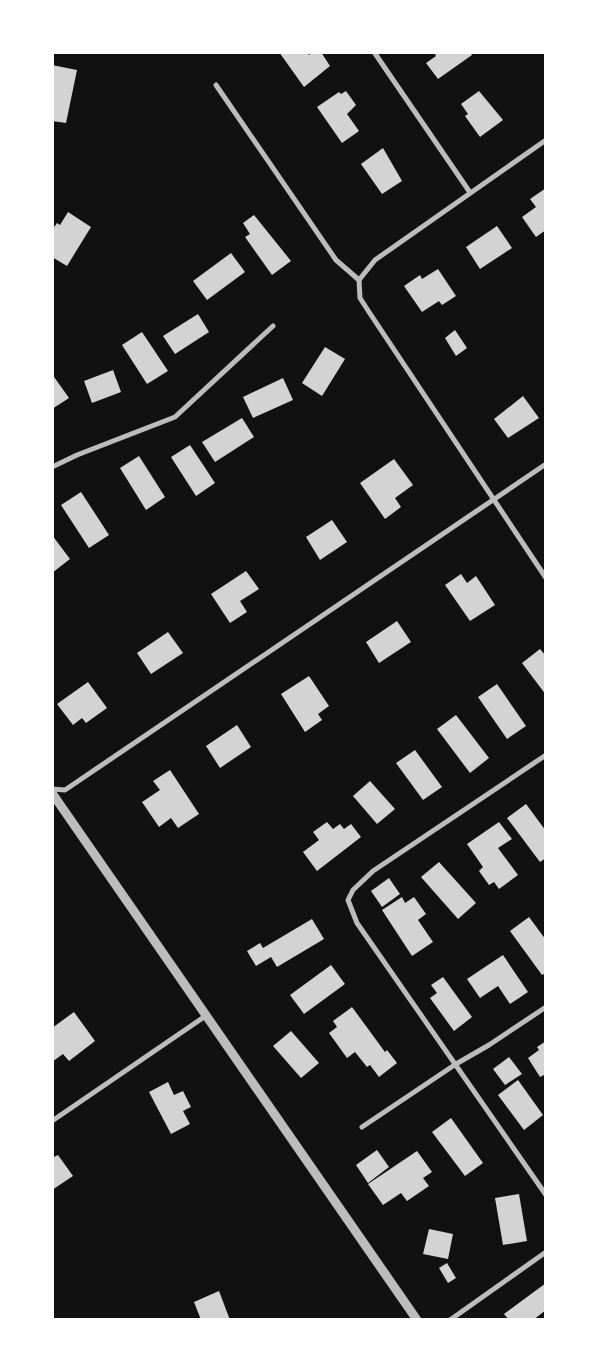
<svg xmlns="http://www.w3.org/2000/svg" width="598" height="1372" font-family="'Open Sans',sans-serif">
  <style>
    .building { fill: #d3d3d3 }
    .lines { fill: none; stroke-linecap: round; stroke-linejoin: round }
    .minor { stroke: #bcbcbc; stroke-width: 5 }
    .tertiary { stroke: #bcbcbc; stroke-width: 9 }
  </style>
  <rect width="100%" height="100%" fill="#111"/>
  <g class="building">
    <path d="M279,52h28l2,3 4,-3h8l9,14 -26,21z"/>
    <path d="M434,52h36l2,3 -34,24 -12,-16 10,-7z"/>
    <path d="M52,65l25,5 -11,53 -14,-2z"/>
    <path d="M346,91l10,14 -9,9 12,17 -17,12 -25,-36 22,-15 2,2z"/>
    <path d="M479,91l24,29 -23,17 -15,-21 3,-2 -7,-10z"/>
    <path d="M383,148l19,33 -20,13 -21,-30z"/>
    <path d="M546,188v42l-10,7 -14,-20 14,-10 -6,-8z"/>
    <path d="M68,212l23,15 -24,39 -15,-9v-27l5,-7 3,2z"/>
    <path d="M254,215l37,46 -19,14 -27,-38 5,-3 -7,-11z"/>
    <path d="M497,226l15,22 -32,21 -14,-22z"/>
    <path d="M231,253l14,19 -38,28 -14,-19z"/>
    <path d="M438,269l18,27 -14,9 -3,-4 -17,11 -18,-26 16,-11 2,4z"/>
    <path d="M198,314l11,18 -34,22 -12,-18z"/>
    <path d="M455,330l12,18 -11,8 -11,-18z"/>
    <path d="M142,332l26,39 -21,13 -25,-39z"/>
    <path d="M325,347l20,12 -23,37 -20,-13z"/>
    <path d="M113,370l8,22 -29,11 -8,-22z"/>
    <path d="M52,374l17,24 -17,11z"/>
    <path d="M283,378l10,22 -40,18 -10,-21z"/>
    <path d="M523,396l16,22 -31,20 -14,-19z"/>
    <path d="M242,418l12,19 -39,25 -13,-20z"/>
    <path d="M190,445l25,38 -19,13 -25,-39z"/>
    <path d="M139,456l26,41 -19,13 -26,-42z"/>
    <path d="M394,459l19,26 -18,13 6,9 -16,12 -25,-36z"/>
    <path d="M81,492l28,43 -20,13 -28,-43z"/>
    <path d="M332,520l15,22 -27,18 -14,-23z"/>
    <path d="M52,535l18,24 -18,14z"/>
    <path d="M246,571l13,18 -19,12 7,11 -17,11 -19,-29z"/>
    <path d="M461,574l6,9 9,-7 19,29 -25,16 -25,-36z"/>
    <path d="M397,621l14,21 -32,21 -13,-21z"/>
    <path d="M168,632l15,21 -32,21 -14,-21z"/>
    <path d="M540,649l6,7v39l-24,-32z"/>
    <path d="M309,676l20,30 -11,8 4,6 -17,12 -24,-38z"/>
    <path d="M88,682l19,26 -21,15 -4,-5 -9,7 -16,-21z"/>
    <path d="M497,684l29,42 -19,13 -29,-42z"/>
    <path d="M456,715l33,43 -19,15 -33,-44z"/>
    <path d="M237,725l14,22 -31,21 -14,-22z"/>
    <path d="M415,750l27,37 -19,13 -27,-37z"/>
    <path d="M170,770l29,44 -21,14 -7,-10 -12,9 -17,-25 18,-12 -7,-9z"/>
    <path d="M370,781l25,28 -18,15 -24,-28z"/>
    <path d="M526,804l20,27v27l-6,4 -33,-44z"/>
    <path d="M327,822l6,7 7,-5 4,5 7,-5 10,13 -44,34 -14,-19 16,-12 -6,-8z"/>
    <path d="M499,822l13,17 -14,9 20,27 -19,14 -5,-7 -5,3 -10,-14 4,-4 -16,-23z"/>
    <path d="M439,862l37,41 -18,16 -37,-42z"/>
    <path d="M389,878l11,16 -18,13 -11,-16z"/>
    <path d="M402,897l3,6 9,-6 12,17 -8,6 15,22 -21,14 -30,-46z"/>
    <path d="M529,917l17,23v33l-4,2 -32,-44z"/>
    <path d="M312,919l12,20 -47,28 -6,-10 -15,9 -9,-15 13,-8 3,5z"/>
    <path d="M503,955l25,37 -18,12 -12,-18 -18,12 -13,-19z"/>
    <path d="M331,965l14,19 -41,30 -14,-19z"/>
    <path d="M443,977l29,40 -18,14 -24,-33 7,-5 -6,-8z"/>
    <path d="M352,1007l33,45 2,-2 10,13 -18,14 -9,-12 -3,2 -12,-15 -8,6 -18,-25 8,-6 -4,-6z"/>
    <path d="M74,1012l21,29 -26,20 -6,-7 -11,8v-34z"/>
    <path d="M291,1031l28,32 -18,15 -28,-32z"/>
    <path d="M546,1041v33l-6,3 -12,-19 11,-8 -2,-3z"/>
    <path d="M509,1057l13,17 -17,11 -12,-16z"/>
    <path d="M518,1080l25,35 -19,15 -26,-35z"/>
    <path d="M168,1082l6,13 9,-4 8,16 -8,4 7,13 -19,10 -22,-42z"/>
    <path d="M451,1118l32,45 -18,13 -33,-44z"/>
    <path d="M377,1150l12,17 -21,16 -12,-18z"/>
    <path d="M417,1151l15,21 -9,6 6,8 -22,15 -6,-8 -18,12 -15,-21z"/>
    <path d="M58,1155l15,21 -21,14v-32z"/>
    <path d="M519,1194l8,47 -24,4 -8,-47z"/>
    <path d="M429,1229l24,5 -5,25 -25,-5z"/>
    <path d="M447,1263l9,15 -8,5 -9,-15z"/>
    <path d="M546,1283v27l-13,10h-24l-5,-6z"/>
    <path d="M219,1291l11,29h-29l-7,-18z"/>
  </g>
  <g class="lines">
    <g class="minor">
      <path d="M374,52l95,139"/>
      <path d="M216,85l120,175 23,20 1,18 9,14 177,266"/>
      <path d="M359,280l16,-20 171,-120"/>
      <path d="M52,467l25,-12 98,-38 98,-91"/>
      <path d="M546,755l-173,116 -20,19 -5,10 9,23 189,272"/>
      <path d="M52,789l13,1 481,-326"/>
      <path d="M52,1121l155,-106"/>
      <path d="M362,1127l94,-63 33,-19 57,-38"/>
      <path d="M450,1320l96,-68"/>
    </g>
    <path class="tertiary" d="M52,793l365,527"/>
  </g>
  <rect width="598" height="1372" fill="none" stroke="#ffffff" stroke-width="108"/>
</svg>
